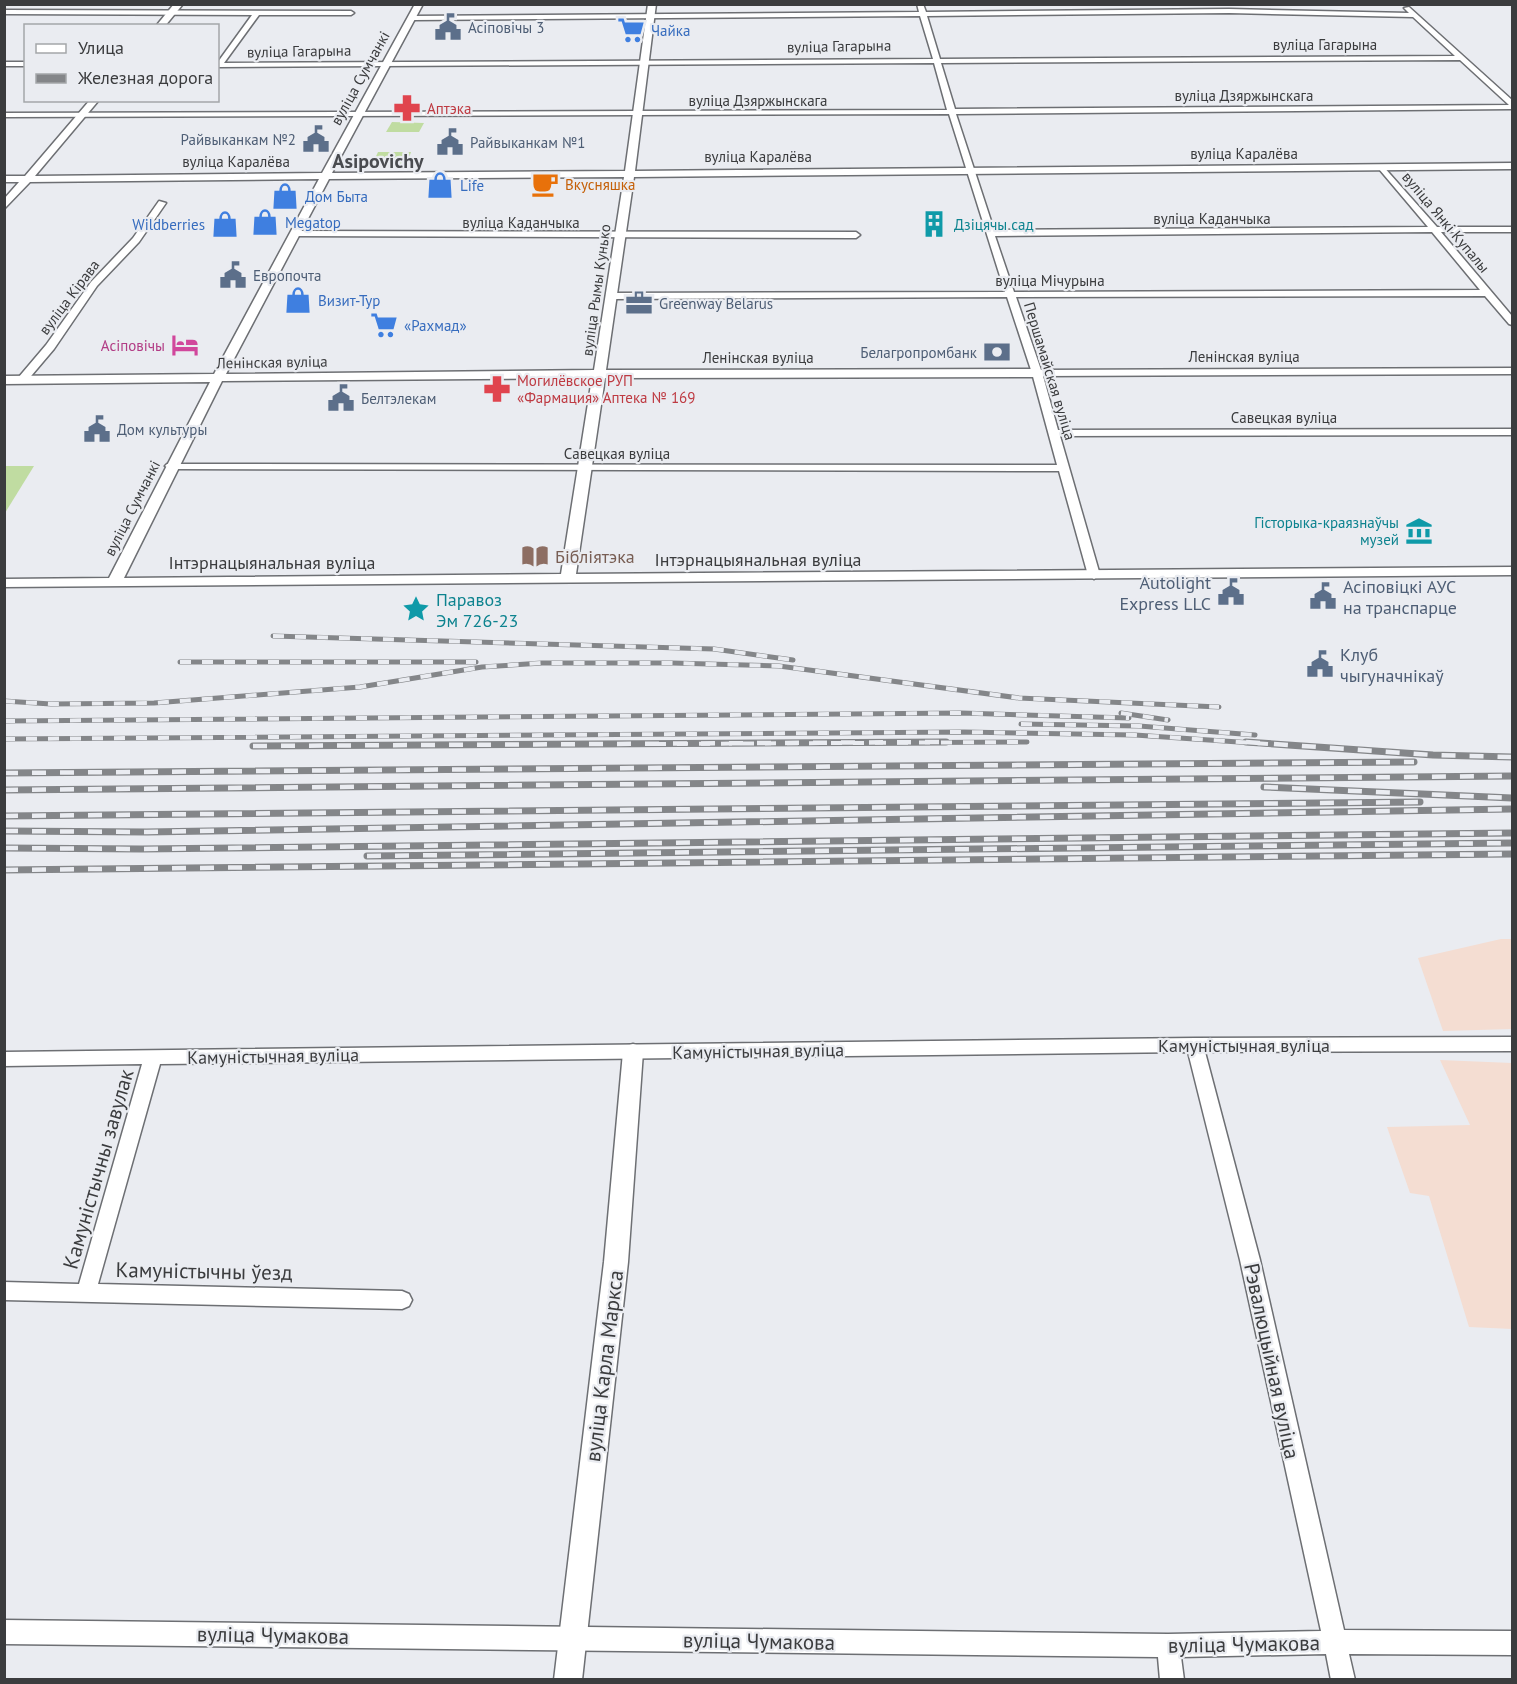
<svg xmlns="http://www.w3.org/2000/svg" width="1517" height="1684" font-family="'PT Sans',sans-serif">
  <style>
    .commercial { fill: #f4ddd2 }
    .green { fill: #c0dca1 }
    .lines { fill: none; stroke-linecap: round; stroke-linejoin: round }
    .minor-casing { stroke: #6d6f73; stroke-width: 3 }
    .tertiary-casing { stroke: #6d6f73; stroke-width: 3 }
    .minor { fill: #fff; fill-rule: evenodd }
    .tertiary { fill: #fff; fill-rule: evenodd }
    .rail-far1-casing { stroke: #848689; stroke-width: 5 }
    .rail-casing { stroke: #848689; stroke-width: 7 }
    .rail-far1 { stroke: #eaecf1; stroke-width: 4; stroke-dasharray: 11; stroke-linecap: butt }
    .rail { stroke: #eaecf1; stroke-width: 4.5; stroke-dasharray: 14; stroke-linecap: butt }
    .labels { text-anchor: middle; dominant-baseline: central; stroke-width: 4.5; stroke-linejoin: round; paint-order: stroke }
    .far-service-label { font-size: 15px; fill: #4e5e75; stroke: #eaecf1; text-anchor: start }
    .far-shop-label { font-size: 15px; fill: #366cbe; stroke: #eaecf1; text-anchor: start }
    .far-street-label { font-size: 15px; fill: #3b3c3e; stroke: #eaecf1 }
    .far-health-label { font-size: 15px; fill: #be3a42; stroke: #eaecf1; text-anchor: start }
    .far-food-label { font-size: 15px; fill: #c56008; stroke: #eaecf1; text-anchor: start }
    .far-culture-label { font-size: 15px; fill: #0d838f; stroke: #eaecf1; text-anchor: start }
    .far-hotel-label { font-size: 15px; fill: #b23c85; stroke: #eaecf1; text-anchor: end }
    .education-label { font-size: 18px; fill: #785e54; stroke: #eaecf1; text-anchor: start }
    .street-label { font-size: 18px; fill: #3b3c3e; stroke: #eaecf1 }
    .service-label { font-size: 18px; fill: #4e5e75; stroke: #eaecf1; text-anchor: start }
    .culture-label { font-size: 18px; fill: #0d838f; stroke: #eaecf1; text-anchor: start }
    .far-district-label { font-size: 20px; font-weight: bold; fill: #4a4c50; stroke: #eaecf1 }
    .near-street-label { font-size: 21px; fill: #3b3c3e; stroke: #eaecf1 }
  </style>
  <rect width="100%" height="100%" fill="#eaecf1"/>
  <g class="commercial">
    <path d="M1501,939h11v90l-69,2 -25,-73z"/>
    <path d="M1440,1060l72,3v266l-43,-2 -40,-131 -19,-3 -23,-66 83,-2z"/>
  </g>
  <g class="green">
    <path d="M392,122l32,1 -5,9h-33z"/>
    <path d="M378,152h33l-5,15h-35z"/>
    <path d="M5,466h29l-29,47 -1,-46z"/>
  </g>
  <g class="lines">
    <defs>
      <g id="minor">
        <path d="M917,4h6l3,8 303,-3 180,4 -5,-5 5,-1 103,93v9l-556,5 38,116 434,-3 -49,-58 -1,-2 4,-2 55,62h75v5h-71l71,84v9l-3,-1 -24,-28 -469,1 25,73 471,-2v6l-469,2 15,54 454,-1v6l-452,1 40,139 -6,4 -6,-4 -29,-104 -888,-2 -6,-3 2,-2 890,1 -25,-92 -25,-76 -396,2 -5,-3 5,-3 394,-1 -56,-178 -945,3v-4l943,-3 -13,-47 -716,4v-5l34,-47 -248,-1v-4l347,1 3,2 -3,2h-92l-35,48 709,-4 -13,-43 -507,4 -3,-2 3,-2 506,-4zM1229,13l184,4 42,39 -515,3 -13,-43zM1460,60l49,45 -554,4 -14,-46zM1432,232l48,58 -466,2 -19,-56z"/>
        <rect x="4" y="62" width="22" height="4"/>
        <path d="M159,201l7,2 -27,39 -42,44 -43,63 -28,33h-8v-4l28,-33 45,-63 42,-44z"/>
        <path d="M294,231l562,1 4,3 -4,3 -565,-2 -1,-2z"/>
        <path d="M1512,1037v14l-307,1 55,208 84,370 168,1v24l-163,-1 6,26h-24l-5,-26 -145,3 3,23h-24l-2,-23 -1154,-13v-24l1164,14 153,-3 -81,-371 -52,-208 -1028,12 -62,220 304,7 7,3 3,6 -3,6 -7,3 -398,-9v-18l75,2 63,-220 -138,2v-14l1191,-14z"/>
      </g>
      <g id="tertiary">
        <path d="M174,4h9l-18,22h-9z"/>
        <path d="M415,4h8l-91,169 293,-2 23,-167h8l-21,167 877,-8v6l-878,8 -28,193 431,-1 6,4 -6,4 -432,1 -29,196 936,-7v8l-1508,12v-8l105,-1 101,-196 -206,2v-8l210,-2 105,-195 -289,3 -26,27v-10l15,-17h-15v-6h21l65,-76h9l-64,76 287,-3zM624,177l-30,193 -368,4 103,-195zM592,378l-31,196 -437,4 98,-197z"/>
        <path d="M633,1044l7,2 3,6 -15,210 -46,418h-28l50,-418 19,-210 3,-6z"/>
      </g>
    </defs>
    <use href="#minor" class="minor-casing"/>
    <use href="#tertiary" class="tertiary-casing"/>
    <use href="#minor" class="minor"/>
    <use href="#tertiary" class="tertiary"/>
    <defs>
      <g id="rail-far1">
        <path d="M273,636l441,13 79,11"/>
        <path d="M180,662h296"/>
        <path d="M4,701l47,3 103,-1 206,-16 122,-20 60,-4h130l107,3 240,32 200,9"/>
        <path d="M1121,713l47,7"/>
        <path d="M4,721l957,-8 168,5"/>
        <path d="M1021,724l118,2 116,9"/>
        <path d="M4,739l960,-7 171,3 133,9"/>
        <path d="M655,744l372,-2"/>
      </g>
      <g id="rail">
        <path d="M1246,742l187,13 79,2"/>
        <path d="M253,746l693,-4"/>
        <path d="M4,773l1410,-11"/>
        <path d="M1264,787l248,11"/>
        <path d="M4,790l1508,-14"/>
        <path d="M4,816l1416,-14"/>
        <path d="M4,831l143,1 1365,-23"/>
        <path d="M4,848l138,1 1370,-16"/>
        <path d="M367,856l1145,-13"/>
        <path d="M4,870l1508,-16"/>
      </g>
    </defs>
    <use href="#rail-far1" class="rail-far1-casing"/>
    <use href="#rail" class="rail-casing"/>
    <use href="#rail-far1" class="rail-far1"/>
    <use href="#rail" class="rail"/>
  </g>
  <defs>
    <symbol id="civic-bare" viewBox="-9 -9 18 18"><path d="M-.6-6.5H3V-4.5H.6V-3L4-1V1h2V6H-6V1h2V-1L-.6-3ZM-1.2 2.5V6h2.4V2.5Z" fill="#5c6f8a" stroke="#eaecf1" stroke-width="2.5" paint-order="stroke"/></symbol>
    <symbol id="supermarket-bare" viewBox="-9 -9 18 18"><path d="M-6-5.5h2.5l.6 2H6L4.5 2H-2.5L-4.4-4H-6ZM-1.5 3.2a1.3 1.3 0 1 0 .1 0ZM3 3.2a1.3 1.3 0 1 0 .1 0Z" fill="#3f7fe0" stroke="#eaecf1" stroke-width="2.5" paint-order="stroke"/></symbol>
    <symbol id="pharmacy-bare" viewBox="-9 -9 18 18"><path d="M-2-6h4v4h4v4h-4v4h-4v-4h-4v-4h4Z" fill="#e0444e" stroke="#eaecf1" stroke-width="2.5" paint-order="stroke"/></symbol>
    <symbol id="cafe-bare" viewBox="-9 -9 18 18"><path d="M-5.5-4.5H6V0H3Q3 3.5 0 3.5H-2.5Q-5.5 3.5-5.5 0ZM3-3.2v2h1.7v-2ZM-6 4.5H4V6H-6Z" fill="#e8710a" stroke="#eaecf1" stroke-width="2.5" paint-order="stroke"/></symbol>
    <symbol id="shop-bare" viewBox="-9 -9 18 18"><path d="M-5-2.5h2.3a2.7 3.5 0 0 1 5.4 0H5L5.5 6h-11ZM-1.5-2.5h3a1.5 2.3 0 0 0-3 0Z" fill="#3f7fe0" stroke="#eaecf1" stroke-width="2.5" paint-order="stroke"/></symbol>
    <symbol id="building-bare" viewBox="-9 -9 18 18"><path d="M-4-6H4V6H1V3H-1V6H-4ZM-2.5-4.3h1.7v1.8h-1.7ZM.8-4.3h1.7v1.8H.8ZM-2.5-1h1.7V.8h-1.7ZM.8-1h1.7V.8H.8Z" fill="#0f9aa8" stroke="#eaecf1" stroke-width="2.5" paint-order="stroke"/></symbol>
    <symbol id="office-bare" viewBox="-9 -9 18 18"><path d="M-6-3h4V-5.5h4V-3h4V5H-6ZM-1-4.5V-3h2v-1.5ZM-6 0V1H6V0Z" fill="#5c6f8a" stroke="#eaecf1" stroke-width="2.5" paint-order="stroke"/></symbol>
    <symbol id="hotel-bare" viewBox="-9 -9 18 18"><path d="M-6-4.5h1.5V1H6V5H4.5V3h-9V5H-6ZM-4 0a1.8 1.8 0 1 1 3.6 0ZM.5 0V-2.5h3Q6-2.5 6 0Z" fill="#d1479c" stroke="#eaecf1" stroke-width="2.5" paint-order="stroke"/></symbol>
    <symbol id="bank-bare" viewBox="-9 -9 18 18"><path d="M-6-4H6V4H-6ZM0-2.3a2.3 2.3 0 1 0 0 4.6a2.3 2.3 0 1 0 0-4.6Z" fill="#5c6f8a" stroke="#eaecf1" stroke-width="2.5" paint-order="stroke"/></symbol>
    <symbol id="museum-bare" viewBox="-9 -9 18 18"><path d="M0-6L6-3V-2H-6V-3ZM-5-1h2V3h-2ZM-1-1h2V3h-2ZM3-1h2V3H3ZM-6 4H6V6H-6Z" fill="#0f9aa8" stroke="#eaecf1" stroke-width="2.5" paint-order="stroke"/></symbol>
    <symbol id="library-bare" viewBox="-9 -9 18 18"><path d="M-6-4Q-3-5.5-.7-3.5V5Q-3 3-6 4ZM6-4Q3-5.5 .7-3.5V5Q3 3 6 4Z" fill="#8d6e63" stroke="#eaecf1" stroke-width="2.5" paint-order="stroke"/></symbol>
    <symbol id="sight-bare" viewBox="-9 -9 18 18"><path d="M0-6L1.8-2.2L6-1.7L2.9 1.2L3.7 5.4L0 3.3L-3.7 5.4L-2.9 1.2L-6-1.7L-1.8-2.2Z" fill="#0f9aa8" stroke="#eaecf1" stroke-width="2.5" paint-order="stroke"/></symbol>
  </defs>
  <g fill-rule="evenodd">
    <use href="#civic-bare" x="429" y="8" width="38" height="38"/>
    <use href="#supermarket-bare" x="612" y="11" width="38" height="38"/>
    <use href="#pharmacy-bare" x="388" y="89" width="38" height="38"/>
    <use href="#civic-bare" x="297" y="120" width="38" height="38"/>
    <use href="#civic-bare" x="431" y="123" width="38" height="38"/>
    <use href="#cafe-bare" x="526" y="165" width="38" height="38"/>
    <use href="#shop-bare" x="421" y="166" width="38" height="38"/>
    <use href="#shop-bare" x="266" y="177" width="38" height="38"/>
    <use href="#shop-bare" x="246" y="203" width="38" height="38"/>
    <use href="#shop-bare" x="206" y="205" width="38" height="38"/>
    <use href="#building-bare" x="915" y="205" width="38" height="38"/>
    <use href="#civic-bare" x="214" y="256" width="38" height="38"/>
    <use href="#shop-bare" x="279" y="281" width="38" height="38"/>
    <use href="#office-bare" x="620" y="284" width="38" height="38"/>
    <use href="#supermarket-bare" x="365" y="306" width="38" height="38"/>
    <use href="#hotel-bare" x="166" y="326" width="38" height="38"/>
    <use href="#bank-bare" x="978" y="333" width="38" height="38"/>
    <use href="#pharmacy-bare" x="478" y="370" width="38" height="38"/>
    <use href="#civic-bare" x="322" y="379" width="38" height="38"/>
    <use href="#civic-bare" x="78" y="410" width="38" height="38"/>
    <use href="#museum-bare" x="1400" y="512" width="38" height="38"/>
    <use href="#library-bare" x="516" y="537" width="38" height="38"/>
    <use href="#civic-bare" x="1212" y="573" width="38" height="38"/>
    <use href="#civic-bare" x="1304" y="577" width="38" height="38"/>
    <use href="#sight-bare" x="397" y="590" width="38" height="38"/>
    <use href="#civic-bare" x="1301" y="645" width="38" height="38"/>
  </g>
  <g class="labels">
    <g class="far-service-label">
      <text x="468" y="27">Асіповічы 3</text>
      <text x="296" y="139" text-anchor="end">Райвыканкам №2</text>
      <text x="470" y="142">Райвыканкам №1</text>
      <text x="253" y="275">Европочта</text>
      <text x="659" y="303">Greenway Belarus</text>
      <text x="977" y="352" text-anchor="end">Белагропромбанк</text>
      <text x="361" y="398">Белтэлекам</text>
      <text x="117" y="429">Дом культуры</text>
    </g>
    <g class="far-shop-label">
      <text x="651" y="30">Чайка</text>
      <text x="460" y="185">Life</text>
      <text x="305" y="196">Дом Быта</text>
      <text x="285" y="222">Megatop</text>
      <text x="205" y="224" text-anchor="end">Wildberries</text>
      <text x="318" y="300">Визит-Тур</text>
      <text x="404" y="325">«Рахмад»</text>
    </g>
    <g class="far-street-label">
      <text x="1325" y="44">вуліца Гагарына</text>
      <text transform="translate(839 46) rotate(-1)">вуліца Гагарына</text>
      <text transform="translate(299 51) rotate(-1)">вуліца Гагарына</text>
      <text transform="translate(360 78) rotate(-61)">вуліца Сумчанкі</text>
      <text x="1244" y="95">вуліца Дзяржынскага</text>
      <text x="758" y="100">вуліца Дзяржынскага</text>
      <text x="1244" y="153">вуліца Каралёва</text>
      <text x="758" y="156">вуліца Каралёва</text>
      <text x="236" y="161">вуліца Каралёва</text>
      <text x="1212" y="218">вуліца Каданчыка</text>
      <text x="521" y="222">вуліца Каданчыка</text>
      <text transform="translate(1446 222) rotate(50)">вуліца Янкі Купалы</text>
      <text x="1050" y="280">вуліца Мічурына</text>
      <text transform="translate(596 290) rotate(-82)">вуліца Рымы Кунько</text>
      <text transform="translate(69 297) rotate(-53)">вуліца Кірава</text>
      <text x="1244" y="356">Ленінская вуліца</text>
      <text x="758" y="357">Ленінская вуліца</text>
      <text transform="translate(272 362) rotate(-1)">Ленінская вуліца</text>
      <text transform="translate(1050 371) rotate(73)">Першамайская вуліца</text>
      <text x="1284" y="417">Савецкая вуліца</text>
      <text x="617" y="453">Савецкая вуліца</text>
      <text transform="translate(132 508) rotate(-63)">вуліца Сумчанкі</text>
    </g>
    <g class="far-health-label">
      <text x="427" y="108">Аптэка</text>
      <text x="517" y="380">Могилёвское РУП<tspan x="517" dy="17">«Фармация» Аптека № 169</tspan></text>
    </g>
    <g class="far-food-label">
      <text x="565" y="184">Вкусняшка</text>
    </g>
    <g class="far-culture-label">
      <text x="954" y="224">Дзіцячы сад</text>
      <text x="1399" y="522" text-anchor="end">Гісторыка-краязнаўчы<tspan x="1399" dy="17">музей</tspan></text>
    </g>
    <g class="far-hotel-label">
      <text x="165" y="345">Асіповічы</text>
    </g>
    <g class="education-label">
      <text x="555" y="556">Бібліятэка</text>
    </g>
    <g class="street-label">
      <text x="758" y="559">Інтэрнацыянальная вуліца</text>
      <text x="272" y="562">Інтэрнацыянальная вуліца</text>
      <text x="1244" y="1045">Камуністычная вуліца</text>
      <text transform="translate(758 1051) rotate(-1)">Камуністычная вуліца</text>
      <text transform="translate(273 1056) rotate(-1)">Камуністычная вуліца</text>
    </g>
    <g class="service-label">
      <text x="1211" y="582" text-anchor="end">Autolight<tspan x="1211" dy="21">Express LLC</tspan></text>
      <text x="1343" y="586">Асіповіцкі АУС<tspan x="1343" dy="21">на транспарце</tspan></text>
      <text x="1340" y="654">Клуб<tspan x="1340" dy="21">чыгуначнікаў</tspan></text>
    </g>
    <g class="culture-label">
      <text x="436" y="599">Паравоз<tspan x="436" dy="21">Эм 726-23</tspan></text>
    </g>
    <g class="far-district-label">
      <text x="378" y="161">Asipovichy</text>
    </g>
    <g class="near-street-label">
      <text transform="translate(98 1169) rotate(-74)">Камуністычны завулак</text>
      <text transform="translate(204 1271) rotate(1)">Камуністычны ўезд</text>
      <text transform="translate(1272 1361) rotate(78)">Рэвалюцыйная вуліца</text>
      <text transform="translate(604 1366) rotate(-83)">вуліца Карла Маркса</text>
      <text transform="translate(273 1635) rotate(1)">вуліца Чумакова</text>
      <text transform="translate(759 1641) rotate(1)">вуліца Чумакова</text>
      <text transform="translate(1244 1644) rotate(-1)">вуліца Чумакова</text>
    </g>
  </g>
  <rect width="1517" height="1684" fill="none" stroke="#3b3c3e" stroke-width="12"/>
  <rect x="24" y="24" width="195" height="78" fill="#eaecf1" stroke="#a4a6a9" stroke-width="1.5"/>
  <rect x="36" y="44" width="30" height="9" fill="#ffffff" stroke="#a4a6a9" stroke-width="1.5"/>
  <text x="78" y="54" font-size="18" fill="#3b3c3e">Улица</text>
  <rect x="36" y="74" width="30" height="9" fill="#848689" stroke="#a4a6a9" stroke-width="1.5"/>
  <text x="78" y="84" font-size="18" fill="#3b3c3e">Железная дорога</text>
</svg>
